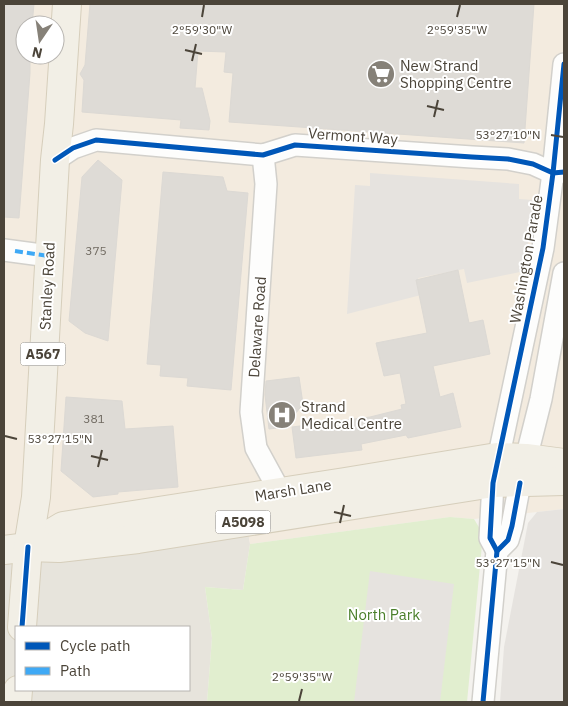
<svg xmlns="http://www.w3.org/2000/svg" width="568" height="706" font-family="'IBM Plex Sans',sans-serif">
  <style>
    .residential { fill: #e7e4dc; fill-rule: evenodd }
    .commercial { fill: #f3ebdf; fill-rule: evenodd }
    .green { fill: #e1eecf }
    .parking { fill: #e6e3df }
    .building { fill: #dedbd6; stroke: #dcd9d4 }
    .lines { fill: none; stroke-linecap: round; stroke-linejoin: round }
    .minor-casing { stroke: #d2d0cb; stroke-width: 24 }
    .major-casing { stroke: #d6cebb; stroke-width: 30 }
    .minor { stroke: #fdfdfc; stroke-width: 21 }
    .major { stroke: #f2efe6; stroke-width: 28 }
    .quiet { stroke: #3fa9f5; stroke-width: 4; stroke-dasharray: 8 4; stroke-linecap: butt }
    .cycleway-casing { stroke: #fff; stroke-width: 8 }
    .cycleway { stroke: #0057b8; stroke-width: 5 }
    .ticks { fill: none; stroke: #4b4439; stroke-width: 2 }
    .labels { text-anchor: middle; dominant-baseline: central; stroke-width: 4; stroke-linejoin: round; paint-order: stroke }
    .number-label { font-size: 12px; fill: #706a61 }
    .shield { fill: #fff; stroke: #817c74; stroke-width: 1 }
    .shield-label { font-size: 14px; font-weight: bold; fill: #4b4439 }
    .poi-label { font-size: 15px; fill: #4b4439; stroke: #fff; text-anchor: start }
    .street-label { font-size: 15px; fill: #4b4439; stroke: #fff }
    .park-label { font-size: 15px; fill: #4a7f2a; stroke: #fff }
    .ticks-label { font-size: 12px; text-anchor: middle; fill: #4b4439; stroke: #fff; stroke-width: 4; stroke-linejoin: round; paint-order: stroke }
  </style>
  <rect width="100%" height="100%" fill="#f4f2ee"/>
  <path class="residential" d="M245,512l5,32 -7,46 -38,-3 7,51 -5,64h-203v-152zM16,627h173v63h-173z"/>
  <path class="commercial" d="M4,4h560v505l-90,10 -24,-2 -200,27 -5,-31 -241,37zM25,25h30v30h-30z"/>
  <path class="green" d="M450,517l24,2 9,15 -16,168h-260l5,-64 -7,-51 38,3 7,-46z"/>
  <g class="parking">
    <path d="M370,173l149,11v15l14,1 -8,71 -58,12 -3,-14 -46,9 3,17 -74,19 8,-129 15,1z"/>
    <path d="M564,509v193h-64l4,-55 24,-124 9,-11z"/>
    <path d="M370,571l84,13 -14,118h-86z"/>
  </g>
  <g class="building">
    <path d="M4,4h30l-2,21h-7v30h5v18l-11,145 -15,-1z"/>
    <path d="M90,4h444l-10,139 -295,-21 4,-49 -9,-1 2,-20 -28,-1 -3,37h7l8,33 -1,9 -29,-2 1,-8 -99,-8 2,-32 -4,-6 5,-9z"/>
    <path d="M98,160l24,20 -14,161 -23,-8 -16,-12 13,-144z"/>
    <path d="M163,172l60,5 4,14 21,2 -17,197 -44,-4 1,-8 -28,-2 1,-11 -14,-1z"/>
    <path d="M458,270l11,53 14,-3 7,34 -57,12 7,31 13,-4 8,34 -53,11 -2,-3 -45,9 1,6 -66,8 -4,-31 78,-10 32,-8 -1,-4 5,-1 -6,-31 -16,3 -8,-33 51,-10 -11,-53z"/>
    <path d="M299,377l4,27 -18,23 -16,2 -4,-34 1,-14z"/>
    <path d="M66,397l56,4 3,28 48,-3 5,61 -60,5v2l-25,3 -32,-26z"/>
  </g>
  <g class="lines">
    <defs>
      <g id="minor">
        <path d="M263,155l3,29 -15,228 5,36 24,44"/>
        <path d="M55,160l18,-12 23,-8 167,15 32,-10 177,12 36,2 25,5 20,9 11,-1"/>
        <path d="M4,250l45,6"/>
        <path d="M497,551l11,-11 4,-14 8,-43 21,-84 23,-126"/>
        <path d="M483,702l14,-151 -7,-13 3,-55 50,-235 10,-75 11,-109"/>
      </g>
      <g id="major">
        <path d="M28,547l35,-21 282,-44 152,-25 29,1 38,5"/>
        <path d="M4,550l24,-3 31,1 79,-9 355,-56 71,-2"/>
        <path d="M22,627l6,-80 8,-50 19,-337 4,-36 8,-120"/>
        <path d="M17,702l1,-12"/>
      </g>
    </defs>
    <use href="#minor" class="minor-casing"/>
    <use href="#major" class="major-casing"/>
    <use href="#minor" class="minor"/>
    <use href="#major" class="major"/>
    <path class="quiet" d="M15,251l34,5"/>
    <defs>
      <g id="cycleway">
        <path d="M55,160l18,-12 23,-8 167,15 32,-10 177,12 36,2 25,5 20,9 11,-1"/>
        <path d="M497,551l11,-11 4,-14 8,-43"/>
        <path d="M22,627l6,-80"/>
        <path d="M483,702l14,-151 -7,-13 3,-55 50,-235 10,-75 11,-109"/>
      </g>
    </defs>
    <use href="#cycleway" class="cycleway-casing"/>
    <use href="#cycleway" class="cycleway"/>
  </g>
  <path class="ticks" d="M202,17l2,-12M457,17l3,-12M185,50l17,4M192,61l4,-17M427,106l17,4M434,117l4,-17M551,135l12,2M5,436l12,3M91,456l17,4M98,467l4,-17M334,512l17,4M340,523l4,-18M551,562l12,3M299,701l3,-12"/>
  <defs>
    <symbol id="supermarket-disc" viewBox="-11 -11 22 22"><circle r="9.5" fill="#868178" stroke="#fff"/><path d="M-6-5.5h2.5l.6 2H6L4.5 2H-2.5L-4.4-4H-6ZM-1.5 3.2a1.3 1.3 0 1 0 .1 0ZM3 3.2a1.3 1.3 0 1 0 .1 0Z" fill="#fff"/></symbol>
    <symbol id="hospital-disc" viewBox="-11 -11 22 22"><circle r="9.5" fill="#868178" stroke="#fff"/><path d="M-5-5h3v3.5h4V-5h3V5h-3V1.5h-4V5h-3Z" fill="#fff"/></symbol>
  </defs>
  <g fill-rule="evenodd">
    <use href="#supermarket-disc" x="365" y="58" width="32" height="32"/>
    <use href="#hospital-disc" x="266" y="399" width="32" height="32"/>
  </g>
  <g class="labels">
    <g class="number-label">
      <text x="96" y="250">375</text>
      <text x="94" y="418">381</text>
    </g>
    <g class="shield">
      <rect x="20.5" y="342.5" width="45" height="23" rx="4"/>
      <rect x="215.5" y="510.5" width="55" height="23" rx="4"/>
    </g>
    <g class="shield-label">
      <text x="43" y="354">A567</text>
      <text x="243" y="522">A5098</text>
    </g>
    <g class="poi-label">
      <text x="400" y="65">New Strand<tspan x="400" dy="17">Shopping Centre</tspan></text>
      <text x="301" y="406">Strand<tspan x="301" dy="17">Medical Centre</tspan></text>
    </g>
    <g class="street-label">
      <text transform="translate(353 136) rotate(4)">Vermont Way</text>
      <text transform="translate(526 259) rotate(-80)">Washington Parade</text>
      <text transform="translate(47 286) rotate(-87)">Stanley Road</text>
      <text transform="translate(257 327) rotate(-86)">Delaware Road</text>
      <text transform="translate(293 490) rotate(-9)">Marsh Lane</text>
    </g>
    <g class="park-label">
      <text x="384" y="614">North Park</text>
    </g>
  </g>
  <g class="ticks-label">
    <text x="202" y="34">2°59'30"W</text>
    <text x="457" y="34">2°59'35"W</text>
    <text x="508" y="139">53°27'10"N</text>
    <text x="60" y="443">53°27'15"N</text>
    <text x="508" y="567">53°27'15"N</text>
    <text x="302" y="681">2°59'35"W</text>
  </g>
  <rect width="568" height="706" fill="none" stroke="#4b4439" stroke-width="10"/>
  <rect x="15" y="626" width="175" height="65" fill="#ffffff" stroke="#b7b4b0"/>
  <rect x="25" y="642" width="25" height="8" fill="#0057b8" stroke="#b7b4b0"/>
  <text x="60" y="651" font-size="15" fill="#4b4439">Cycle path</text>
  <rect x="25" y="667" width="25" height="8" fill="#3fa9f5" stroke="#b7b4b0"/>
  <text x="60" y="676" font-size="15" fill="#4b4439">Path</text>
  <g transform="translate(40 40) rotate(193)"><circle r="24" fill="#ffffff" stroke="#b7b4b0"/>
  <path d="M0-4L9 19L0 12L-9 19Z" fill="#868178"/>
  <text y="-8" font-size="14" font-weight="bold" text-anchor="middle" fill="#4b4439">N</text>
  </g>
</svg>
